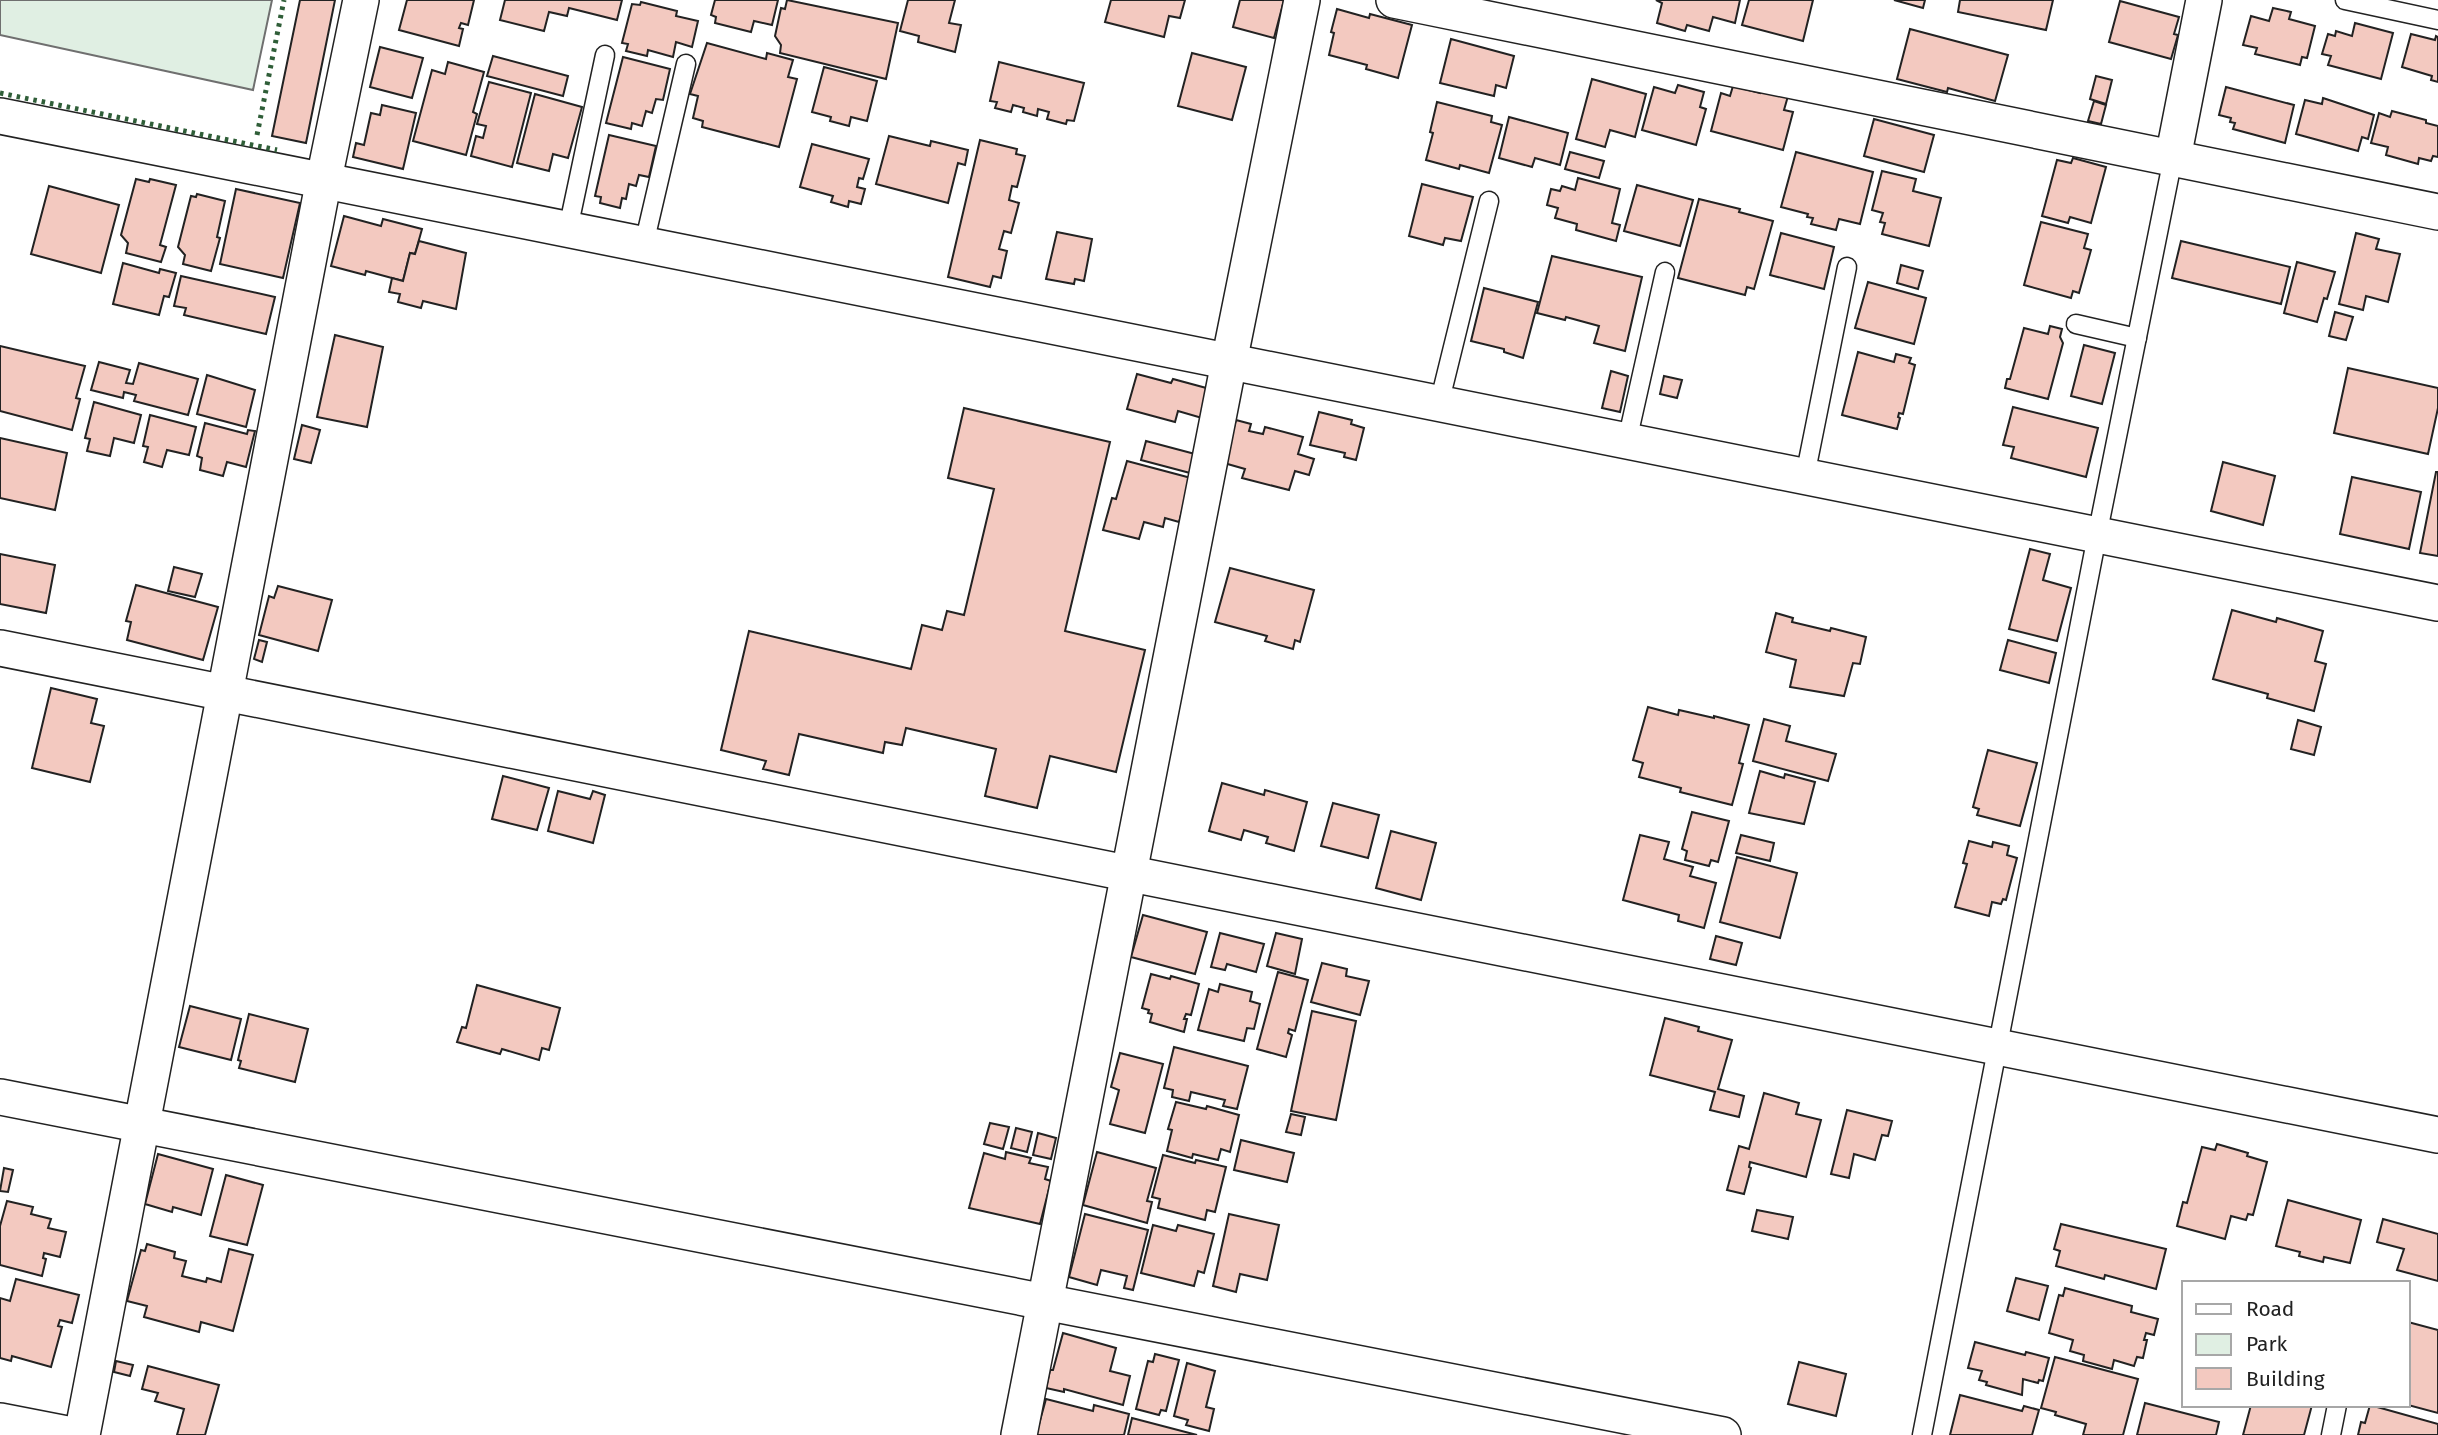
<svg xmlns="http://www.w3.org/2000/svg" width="2438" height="1435" font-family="'Fira Sans',sans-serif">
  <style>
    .green { fill: #e0efe3; stroke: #6f6f6f; stroke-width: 2 }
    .building { fill: #f3c9c0; stroke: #222; stroke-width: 2 }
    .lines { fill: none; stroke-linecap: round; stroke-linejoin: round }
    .service-casing { stroke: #222; stroke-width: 21 }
    .minor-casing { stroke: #222; stroke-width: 38 }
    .service { stroke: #fff; stroke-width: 18 }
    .minor { stroke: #fff; stroke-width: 35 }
    .hedge { stroke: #2f5e38; stroke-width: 5; stroke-dasharray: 3.5 5; stroke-linecap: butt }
  </style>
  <rect width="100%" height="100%" fill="#fff"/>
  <path class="green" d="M0,0h272l-19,90 -253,-55z"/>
  <g class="building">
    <path d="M300,0h35l-29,143 -34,-7z"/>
    <path d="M407,0h67l-6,25 -7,-2 -2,5 4,1 -4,17 -60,-16z"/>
    <path d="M505,0h117l-5,20 -48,-12 -2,8 -18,-4 -5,19 -44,-11z"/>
    <path d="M715,0h63l-6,25 -18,-4 -3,11 -36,-9 1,-6 -5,-2z"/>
    <path d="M787,0l111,23 -12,56 -106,-26 1,-8 -6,-9 6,-28 4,1z"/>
    <path d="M908,0h47l-6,23 12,2 -6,27 -37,-10 1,-6 -19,-5z"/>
    <path d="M1111,0h74l-5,18 -11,-2 -5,21 -59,-15z"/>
    <path d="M1240,0h44l-10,38 -41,-11z"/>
    <path d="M1656,0h84l-5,23 -22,-6 -4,14 -22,-6 -2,6 -28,-8 5,-20z"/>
    <path d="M1749,0h64l-10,41 -61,-16z"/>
    <path d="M1894,0h31l-2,8z"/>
    <path d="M1960,0h93l-7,30 -88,-18z"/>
    <path d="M2120,1l59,16 -5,17 4,1 -7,24 -62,-17z"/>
    <path d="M641,2l36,9 -1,5 22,5 -6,26 -16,-5 -3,15 -25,-7 -1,6 -21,-5 2,-7 -6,-1 10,-39 8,1z"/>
    <path d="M2273,8l18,4 -2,7 26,7 -8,32 -5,-1 -2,8 -45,-11 2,-6 -14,-3 8,-29 18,5z"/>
    <path d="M1337,9l32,9 1,-4 42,11 -14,53 -32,-9 1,-4 -38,-10 5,-22 -3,-1z"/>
    <path d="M2355,23l38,10 -12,46 -53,-14 3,-9 -9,-2 6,-20 7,2 1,-5 16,5z"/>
    <path d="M1910,29l98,26 -13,46 -47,-13 -1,4 -50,-13z"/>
    <path d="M2411,34l24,6 1,-4 2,1v45l-7,-2 1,-4 -30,-9z"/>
    <path d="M1451,39l63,17 -8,32 -10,-3 -2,11 -54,-13z"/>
    <path d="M707,43l59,16 1,-6 26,7 -5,17 9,2 -18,68 -77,-20 1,-6 -10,-3 5,-22 -8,-2z"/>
    <path d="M380,47l43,11 -11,40 -42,-11z"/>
    <path d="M1192,53l54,14 -14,53 -54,-14z"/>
    <path d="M493,56l75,20 -5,20 -76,-20z"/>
    <path d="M623,57l47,12 -7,31 -7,-1 -4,14 -6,-2 -4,15 -10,-3 -1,6 -25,-6z"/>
    <path d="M448,62l36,10 -11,40 4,2 -11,41 -53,-14 19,-71 13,4z"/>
    <path d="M999,62l85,21 -10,38 -7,-1 -1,4 -19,-5 2,-7 -11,-3 -1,7 -14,-4 1,-4 -11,-3 -2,7 -16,-4 2,-6 -7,-1z"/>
    <path d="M824,67l53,14 -10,40 -16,-4 -2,9 -19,-5 1,-4 -19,-5z"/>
    <path d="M2096,76l16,4 -6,24 -16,-5z"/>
    <path d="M1592,79l54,15 -11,43 -25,-7 -5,17 -29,-8z"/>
    <path d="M489,82l42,11 -19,74 -41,-11 5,-20 7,2 3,-12 -9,-2z"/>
    <path d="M1678,85l26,7 -4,15 6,2 -10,36 -54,-15 12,-43 21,6z"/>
    <path d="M1733,86l27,7 1,-4 27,7 -4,14 9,2 -10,38 -72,-19 10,-38 9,3z"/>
    <path d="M2226,87l68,18 -9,38 -52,-14 2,-6 -5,-1 1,-4 -12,-3z"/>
    <path d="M535,94l47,13 -14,51 -15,-4 -4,17 -32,-8z"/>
    <path d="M2323,98l51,17 -6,24 -6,-2 -4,14 -62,-17 9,-34 17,4z"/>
    <path d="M2094,101l12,4 -5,19 -13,-3z"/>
    <path d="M1437,102l55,14 -1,6 11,3 -13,48 -29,-8 -1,4 -33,-9 7,-27 -3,-1z"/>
    <path d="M382,105l34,8 -13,56 -50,-12 3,-14 8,2 7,-32 9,2z"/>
    <path d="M2392,111l34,9v3l12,3v31l-5,-1 -2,5 -12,-3 -1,6 -32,-9 2,-8 -17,-4 8,-30 11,4z"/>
    <path d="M1509,117l59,16 -8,32 -25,-7 -3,9 -33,-9z"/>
    <path d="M1874,119l60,16 -10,37 -60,-16z"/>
    <path d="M609,135l47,11 -7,31 -10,-2 -3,11 -7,-2 -3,15 -4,-1 -2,10 -20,-5 1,-6 -6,-1z"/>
    <path d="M889,136l41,10 1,-5 37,9 -3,15 -7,-2 -10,40 -72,-19z"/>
    <path d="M980,140l37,9 -1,5 9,2 -8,31 -5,-1 -3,14 10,3 -8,30 -7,-2 -5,18 8,2 -6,27 -8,-2 -3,11 -42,-10z"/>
    <path d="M812,144l57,15 -6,20 -4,-1 -2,9 8,2 -4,15 -12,-3 -1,6 -17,-5 2,-6 -33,-9z"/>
    <path d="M1570,152l34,9 -5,17 -34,-9z"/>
    <path d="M1796,152l77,20 -13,52 -21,-5 -3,11 -25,-6 2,-6 -6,-1 1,-3 -27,-7z"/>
    <path d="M2073,158l33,9 -15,56 -21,-6 -2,6 -26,-7 15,-56 14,3z"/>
    <path d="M1882,171l34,8 -3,12 28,7 -12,48 -47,-12 3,-11 -5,-1 3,-9 -11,-3z"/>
    <path d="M1578,178l42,11 -8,34 8,2 -4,16 -40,-11 1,-6 -22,-6 3,-10 -11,-3 4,-16 9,2 2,-5 13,4z"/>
    <path d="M136,179l13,3 1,-3 26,6 -16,60 6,2 -5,15 -35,-9 2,-10 -7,-8z"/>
    <path d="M1422,184l51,13 -12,44 -16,-3 -2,7 -34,-9z"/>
    <path d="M1637,185l56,15 -13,46 -56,-15z"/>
    <path d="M49,186l70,19 -18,68 -70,-19z"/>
    <path d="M236,189l64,14 -17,75 -63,-14z"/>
    <path d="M197,194l28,7 -8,36 3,1 -9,33 -28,-7 2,-9 -7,-8 13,-51 5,1z"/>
    <path d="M1699,199l41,10 -1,3 34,9 -19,68 -7,-2 -2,8 -67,-17z"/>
    <path d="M344,216l37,10 2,-7 39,10 -7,25 -5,-1 -7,28 -37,-10 -1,4 -34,-9z"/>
    <path d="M2041,222l47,12 -4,14 7,2 -12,43 -6,-2 -2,7 -47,-13z"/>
    <path d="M1057,232l35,7 -8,42 -9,-2 -1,5 -28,-5z"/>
    <path d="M1781,233l53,14 -10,42 -54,-14z"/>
    <path d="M2356,233l23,6 -3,10 24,5 -12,48 -22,-6 -3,14 -24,-6z"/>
    <path d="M419,241l47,12 -10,56 -33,-8 -2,7 -23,-6 2,-8 -11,-2 3,-14 11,3 7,-28 5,1z"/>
    <path d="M2181,241l109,26 -9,37 -109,-26z"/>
    <path d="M1552,256l90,21 -17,74 -31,-8 5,-17 -33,-9 -1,3 -28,-7z"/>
    <path d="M2297,262l38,10 -8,27 -3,-1 -7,24 -33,-9z"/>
    <path d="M123,263l36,10 1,-4 16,4 -7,24 -5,-1 -5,19 -46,-11z"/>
    <path d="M1901,265l22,6 -5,18 -21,-6z"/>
    <path d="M181,276l94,21 -9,37 -82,-19 2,-7 -12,-2z"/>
    <path d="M1868,282l58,16 -12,46 -59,-16z"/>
    <path d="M1484,288l54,14 -15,56 -19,-6v-3l-33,-8z"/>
    <path d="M2335,312l18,5 -7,23 -17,-4z"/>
    <path d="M2050,326l12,3 -2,8 3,6 -15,56 -43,-11 2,-9h3l14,-51 24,6z"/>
    <path d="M335,335l48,12 -16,80 -50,-10z"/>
    <path d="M2084,345l31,8 -13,51 -31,-8z"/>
    <path d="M0,346l85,20 -9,32 4,1 -8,31 -72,-19z"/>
    <path d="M1858,352l36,10 2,-8 15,4 -2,5 6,2 -12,49 -4,-1 -1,4 2,1 -3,11 -55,-14z"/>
    <path d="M99,362l31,8 -4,13 7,1 6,-21 59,16 -10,36 -54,-14 2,-6 -12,-3 -1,6 -32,-8z"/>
    <path d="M2348,368l90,20v20l-10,46 -94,-21z"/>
    <path d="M1611,371l17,5 -8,36 -18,-4z"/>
    <path d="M1137,374l34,9 2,-4 37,10 -8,29 -24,-7 -3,11 -48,-13z"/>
    <path d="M207,375l48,15 -9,37 -49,-13z"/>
    <path d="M1664,376l18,4 -5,18 -17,-4z"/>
    <path d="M94,402l47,13 -7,28 -20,-5 -4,18 -23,-5 3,-12 -5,-1z"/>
    <path d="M2013,407l85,21 -12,49 -75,-19 3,-11 -11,-2z"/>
    <path d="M964,408l146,34 -45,189 80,19 -29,122 -66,-16 -13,52 -52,-12 11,-47 -90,-21 -4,17 -17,-3 -2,11 -84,-19 -10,41 -26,-6 3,-8 -45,-11 28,-119 162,38 11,-44 20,5 5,-19 17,4 30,-126 -46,-11z"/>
    <path d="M1319,412l33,8 -1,4 13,4 -8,32 -12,-3 1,-4 -35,-8z"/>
    <path d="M150,415l46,12 -7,28 -22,-5 -5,17 -18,-5 4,-15 -5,-1z"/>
    <path d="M1236,420l15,4 -2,7 14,3 2,-7 38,10 -5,17 16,5 -5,16 -14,-4 -6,19 -47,-12 3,-9 -21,-6z"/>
    <path d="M205,423l42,11 1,-4 7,1 -9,36 -19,-5 -4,14 -23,-6 2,-12 -5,-2z"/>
    <path d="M302,425l18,5 -9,33 -17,-4z"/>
    <path d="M0,438l67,15 -12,57 -55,-12z"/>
    <path d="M1146,441l49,13 -5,19 -49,-13z"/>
    <path d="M1127,461l64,17 -12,44 -14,-4 -2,9 -19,-5 -5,17 -36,-9 9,-32 4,1z"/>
    <path d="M2223,462l52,14 -12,49 -52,-14z"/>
    <path d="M2436,472h2v84l-18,-3z"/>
    <path d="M2352,477l69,15 -12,57 -69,-15z"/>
    <path d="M2030,549l20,5 -7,26 28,8 -14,53 -48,-12z"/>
    <path d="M0,554l55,11 -9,48 -46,-9z"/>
    <path d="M174,567l28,7 -7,23 -27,-6z"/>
    <path d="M1230,568l84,22 -14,52 -5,-2 -2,9 -28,-8 2,-5 -52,-14z"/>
    <path d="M136,585l82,22 -15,53 -76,-20 4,-18 -5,-1z"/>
    <path d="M278,586l54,14 -14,51 -59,-16 10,-39 5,2z"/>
    <path d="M2232,610l44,12 1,-4 46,13 -8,30 11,3 -12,47 -47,-13 1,-4 -55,-15z"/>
    <path d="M1776,613l17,5 -1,4 38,9 1,-3 35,9 -6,27 -7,-1 -9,33 -54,-9 6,-27 -30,-8z"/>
    <path d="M259,640l8,2 -5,20 -8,-3z"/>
    <path d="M2008,640l48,13 -7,30 -49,-13z"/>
    <path d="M51,688l46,11 -6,24 13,3 -14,56 -58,-14z"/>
    <path d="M1648,707l30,8 1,-5 35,8v-2l35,9 -10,38 4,1 -11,41 -52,-13 1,-4 -42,-11 4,-14 -10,-3z"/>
    <path d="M1764,719l26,7 -4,15 50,13 -8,27 -75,-20z"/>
    <path d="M2298,720l23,7 -7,28 -23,-6z"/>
    <path d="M1988,750l49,13 -17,63 -43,-11 2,-6 -6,-2z"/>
    <path d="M1760,771l24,7 1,-4 30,8 -11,42 -55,-11z"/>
    <path d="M503,776l46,12 -12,42 -45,-11z"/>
    <path d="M1222,783l42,12 1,-5 42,12 -13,49 -28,-8 2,-6 -24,-7 -3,10 -32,-9z"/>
    <path d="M558,791l32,8 3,-8 12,4 -12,48 -45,-12z"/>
    <path d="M1333,803l46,12 -11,43 -47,-12z"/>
    <path d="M1692,812l37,9 -11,41 -7,-2 -2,6 -24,-6 2,-9 -5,-2z"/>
    <path d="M1391,831l45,12 -15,57 -45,-12z"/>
    <path d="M1640,835l29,7 -5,17 29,8 -3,9 26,7 -12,45 -26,-7 1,-6 -56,-15z"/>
    <path d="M1741,835l33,8 -4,18 -34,-8z"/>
    <path d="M1969,841l23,6 1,-5 16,4 -2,9 10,3 -11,42 -3,-1 -2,5 -9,-2 -3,14 -34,-9 12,-43 -4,-1z"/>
    <path d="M1737,857l60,16 -17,65 -60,-16z"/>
    <path d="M1143,915l64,17 -12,42 -64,-17z"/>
    <path d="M1220,933l44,11 -8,28 -29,-8 -2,6 -14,-3z"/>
    <path d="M1276,933l26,6 -7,35 -28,-8z"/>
    <path d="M1716,936l26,7 -6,22 -26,-6z"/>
    <path d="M1322,963l25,6 -1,7 23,5 -9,34 -49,-13z"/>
    <path d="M1278,972l30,8 -13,51 -6,-2 -1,4 4,2 -6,22 -29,-8z"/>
    <path d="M1151,974l19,5 1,-3 28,8 -8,31 -5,-1 -2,5h3l-3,13 -34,-10 2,-8 -4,-1 1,-3 -7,-2z"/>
    <path d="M1220,984l32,8 -2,9 10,3 -6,25 -7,-1 -3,13 -46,-11 11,-41 9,3z"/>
    <path d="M477,985l83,23 -11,42 -7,-2 -3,12 -37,-11 -2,5 -43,-12 5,-15 4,1z"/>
    <path d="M190,1006l51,13 -10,41 -52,-13z"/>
    <path d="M1312,1011l44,10 -20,99 -45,-9z"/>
    <path d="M249,1014l59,15 -13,53 -56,-14 2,-7 -3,-1z"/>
    <path d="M1665,1018l34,9 -1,4 34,9 -14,49 26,7 -5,21 -29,-7 5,-18 -65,-17z"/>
    <path d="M1174,1047l74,19 -11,43 -14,-3 2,-6 -34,-8 -2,9 -17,-4 1,-7 -9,-2z"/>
    <path d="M1120,1053l43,11 -18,69 -35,-9 9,-34 -8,-3z"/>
    <path d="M1764,1093l35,10 -3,11 25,6 -15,57 -56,-15 -1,5 2,1 -7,26 -17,-4 12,-44 10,3z"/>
    <path d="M1176,1102l30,7 1,-3 32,9 -9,37 -9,-3 -3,11 -25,-6 -1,4 -25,-7 5,-21 -4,-1z"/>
    <path d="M1847,1110l45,11 -4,15 -6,-1 -7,25 -21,-6 -5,24 -18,-4z"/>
    <path d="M1291,1114l14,3 -4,18 -15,-3z"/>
    <path d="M990,1123l19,4 -6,22 -19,-5z"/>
    <path d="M1016,1128l16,4 -5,20 -16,-4z"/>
    <path d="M1038,1133l18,5 -5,21 -18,-4z"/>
    <path d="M1241,1140l53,13 -7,29 -53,-12z"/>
    <path d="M2217,1144l31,9 -1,3 20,6 -14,53 -5,-1 -2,6 -15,-4 -6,23 -48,-13 6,-24 4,1 15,-56 13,3z"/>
    <path d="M1006,1152l25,6 -2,5 19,4 -3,12 6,2 -11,43 -71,-16 15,-55 21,6z"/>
    <path d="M1097,1152l59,16 -9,33 5,1 -5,21 -64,-18z"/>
    <path d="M158,1154l55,15 -12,46 -28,-8 -1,5 -27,-8z"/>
    <path d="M1163,1155l32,8 1,-3 30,7 -11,45 -8,-2 -2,10 -47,-12 2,-9 -8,-2z"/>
    <path d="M4,1168l9,2 -5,22 -8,-1z"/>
    <path d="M226,1175l37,10 -16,60 -37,-9z"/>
    <path d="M2288,1200l73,20 -11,43 -26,-6 -1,5 -24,-6 1,-4 -24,-6z"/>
    <path d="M7,1201l26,6 -2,7 20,5 -3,9 18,4 -6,25 -16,-4 -1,5 3,1 -4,17 -42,-11v-39z"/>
    <path d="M1757,1210l36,7 -5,22 -36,-8z"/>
    <path d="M1085,1214l63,16 -15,60 -9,-2 3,-12 -26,-6 -4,15 -28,-8z"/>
    <path d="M1229,1214l50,11 -12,55 -27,-6 -4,18 -23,-6z"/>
    <path d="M2383,1219l55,15v47l-41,-11 7,-21 -27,-7z"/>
    <path d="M2061,1224l105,25 -10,40 -51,-14 -1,4 -48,-13 4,-15 -6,-2z"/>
    <path d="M1153,1225l23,6 2,-6 36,9 -10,39 -6,-2 -4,15 -53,-13z"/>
    <path d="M147,1244l28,8 -1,6 12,3 -4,15 24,6 1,-4 14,4 8,-33 24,6 -20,76 -32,-9 -2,10 -55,-15 3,-11 -20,-5 14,-51 4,1z"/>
    <path d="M2016,1278l32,8 -9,34 -32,-9z"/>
    <path d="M16,1279l63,16 -7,28 -12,-3 -2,6 4,1 -11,40 -39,-11 -1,5 -11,-3v-60l10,3z"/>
    <path d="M2065,1288l67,18 -1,6 27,7 -4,16 -8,-2 -2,7h3l-4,18 -6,-1 -3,9 -20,-6 -2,9 -29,-8 1,-6 -14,-4 3,-11 -24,-7 10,-38 4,1z"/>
    <path d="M2408,1322l30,8v83l-30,-8z"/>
    <path d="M1063,1333l53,15 -6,23 20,5 -7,29 -59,-16v3l-18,-4 4,-18h3z"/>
    <path d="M1975,1342l50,13 1,-3 23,6 -6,23 -4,-1 -1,3 -15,-4 -1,16 -36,-10 1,-3 -8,-2 3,-9 -14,-3z"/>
    <path d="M1155,1354l24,6 -13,51 -5,-1 -2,5 -23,-6 12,-48 5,1z"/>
    <path d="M2055,1357l83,22 -15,56h-40l3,-11 -31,-9 1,-3 -15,-4z"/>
    <path d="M116,1361l17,4 -3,11 -16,-4z"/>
    <path d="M1799,1362l47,12 -10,42 -48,-12z"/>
    <path d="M1187,1363l28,8 -9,36 8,2 -5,22 -23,-6 2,-5 -14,-4z"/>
    <path d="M148,1366l71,19 -14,50h-28l7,-26 -29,-8 3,-8 -16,-4z"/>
    <path d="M1960,1395l62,16 2,-5 15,4 -7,25h-82z"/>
    <path d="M1046,1399l47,12 1,-6 35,9 -5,21h-88z"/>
    <path d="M2145,1403l74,19 -3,13h-79z"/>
    <path d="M2251,1405h61l-8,30h-61z"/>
    <path d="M2370,1405l68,19v11h-80l3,-13 4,1z"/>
    <path d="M1132,1418l65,17h-69z"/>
  </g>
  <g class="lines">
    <defs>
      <g id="service">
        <path d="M2345,0l93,20"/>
        <path d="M568,229l37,-174"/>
        <path d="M644,244l42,-180"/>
        <path d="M2076,324l61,14"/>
        <path d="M1439,404l50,-203"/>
        <path d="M1627,441l38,-169"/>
        <path d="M1805,476l42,-209"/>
        <path d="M1922,1435l175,-899 76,-378"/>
        <path d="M2331,1435l6,-30"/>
      </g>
      <g id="minor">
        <path d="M1394,0l1044,212"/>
        <path d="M0,116l2438,487"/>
        <path d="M2173,158l31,-158"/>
        <path d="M0,648l2438,487"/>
        <path d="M0,1097l1723,338"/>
        <path d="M0,1421l72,14"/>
        <path d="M82,1435l242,-1256 37,-179"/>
        <path d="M1019,1435l210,-1073 73,-362"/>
      </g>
    </defs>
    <use href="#service" class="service-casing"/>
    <use href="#minor" class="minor-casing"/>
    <use href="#service" class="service"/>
    <use href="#minor" class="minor"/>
    <g class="hedge">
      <path d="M0,93l277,57"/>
      <path d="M257,135l27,-135"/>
    </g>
  </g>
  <rect x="2182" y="1281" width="228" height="126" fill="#ffffff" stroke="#a7a7a7" stroke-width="2"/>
  <rect x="2196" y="1304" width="35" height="10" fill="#ffffff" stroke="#a7a7a7" stroke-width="2"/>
  <text x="2246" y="1316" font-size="21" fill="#222222">Road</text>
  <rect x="2196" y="1334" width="35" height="21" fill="#e0efe3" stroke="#a7a7a7" stroke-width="2"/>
  <text x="2246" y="1351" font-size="21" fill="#222222">Park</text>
  <rect x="2196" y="1368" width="35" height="21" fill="#f3c9c0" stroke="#a7a7a7" stroke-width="2"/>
  <text x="2246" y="1386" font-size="21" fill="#222222">Building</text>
</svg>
